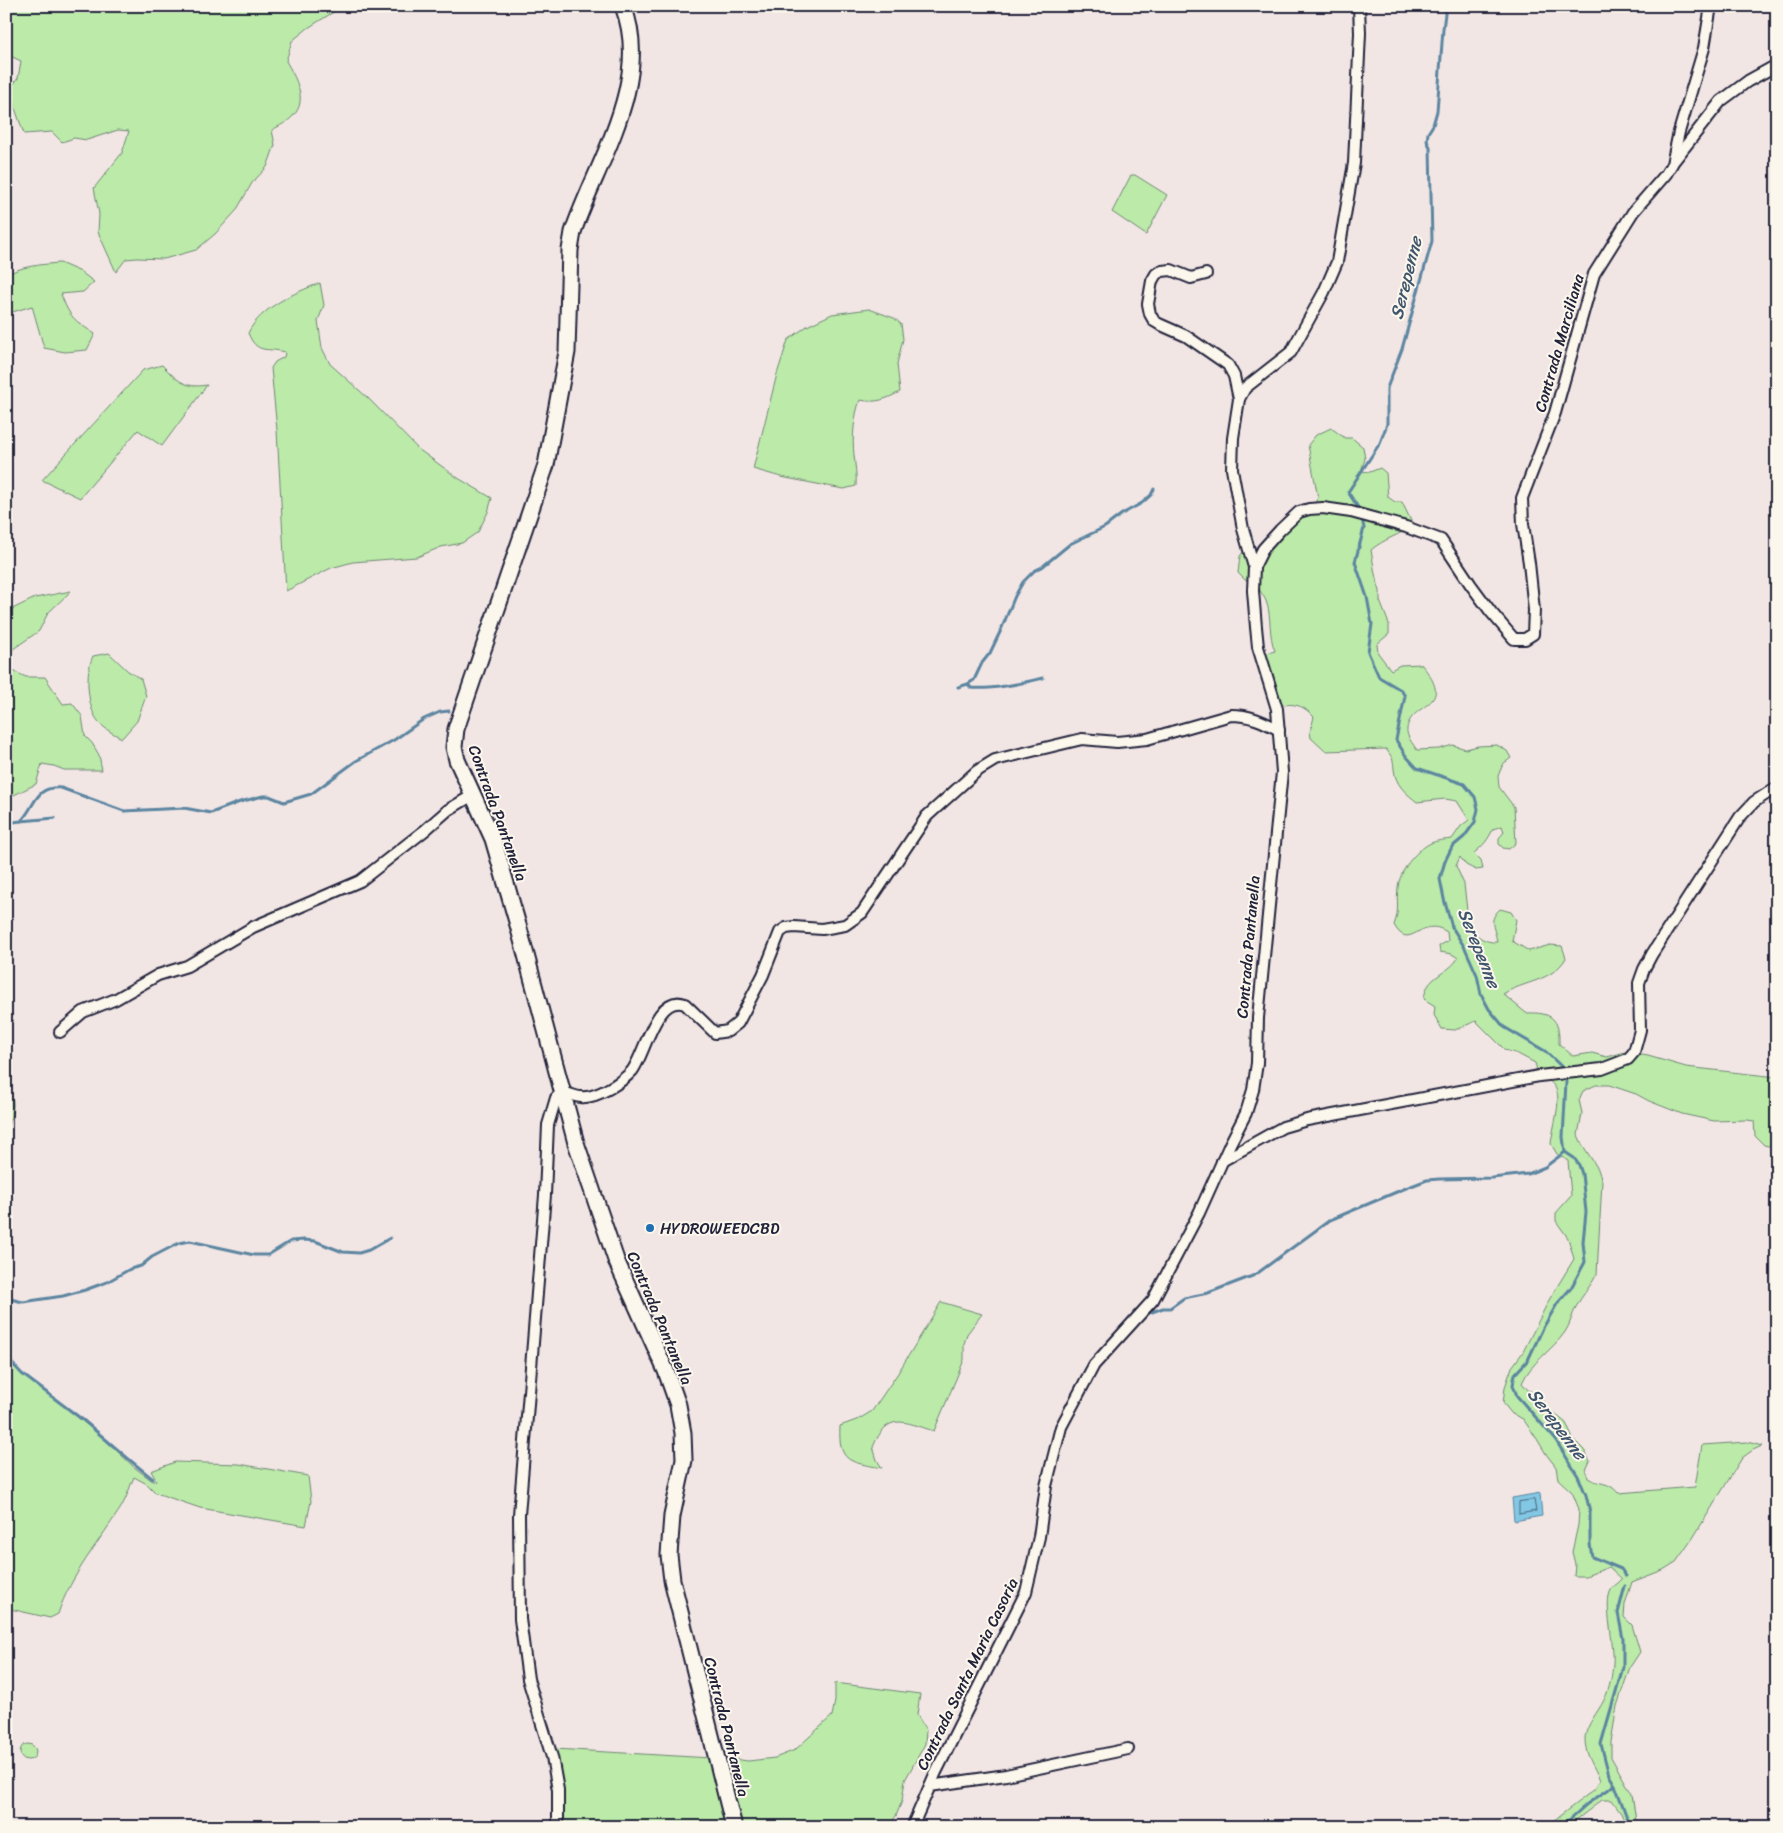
<svg xmlns="http://www.w3.org/2000/svg" width="1783" height="1833" font-family="Sriracha,sans-serif">
  <style>
    .green { fill: #bbeaa9; stroke: #6e8672 }
    .water { fill: #82c7e3; stroke: #5c85a0 }
    .lines { fill: none; stroke-linecap: round; stroke-linejoin: round }
    .shore { stroke: #48647e; stroke-width: 1 }
    .stream { stroke: #5c85a0; stroke-width: 3 }
    .street-casing { stroke: #22223b; stroke-width: 14 }
    .secondary-casing { stroke: #22223b; stroke-width: 19 }
    .street { stroke: #fbf7ec; stroke-width: 10 }
    .secondary { stroke: #fbf7ec; stroke-width: 15 }
    .poi-dot { fill: #1f6fb2; stroke: #fbf7ec; stroke-width: 2 }
    .labels { text-anchor: middle; dominant-baseline: central; stroke-width: 4; stroke-linejoin: round; paint-order: stroke }
    .street-label { font-size: 16px; fill: #22223b; stroke: #fbf7ec }
    .poi-label { font-size: 16px; fill: #22223b; stroke: #fbf7ec; text-anchor: start }
    .water-label { font-size: 18px; font-style: italic; fill: #3f546d; stroke: #fbf7ec }
  </style>
  <rect width="100%" height="100%" fill="#f2e6e5"/>
  <filter id="ink" filterUnits="userSpaceOnUse"><feTurbulence type="fractalNoise" baseFrequency=".02" numOctaves="2"/><feDisplacementMap in="SourceGraphic" scale="10" xChannelSelector="R" yChannelSelector="G"/><feConvolveMatrix kernelMatrix="1 2 1 2 8 2 1 2 1" color-interpolation-filters="sRGB"/></filter>
  <g filter="url(#ink)">
    <g class="green">
      <path d="M6,6h337l-35,22 -16,13 -6,20c9,16 23,39 7,55 -5,6 -14,10 -21,14l3,15 -8,22 -15,16 -16,28 -21,23 -19,16 -32,9 -27,-1 -11,1 -10,13 -18,-40 1,-18 -5,-26 28,-35 7,-22 -11,-1 -31,10 -13,-2 -12,4 -10,-10 -28,2 -15,-43 9,-13 3,-17 -15,-7z"/>
      <path d="M1131,175h4l32,20 -21,40 -34,-23z"/>
      <path d="M60,263l21,9 13,10 -11,10 -22,2c8,23 14,27 34,40l-8,16 -22,2 -21,-4 -12,-42 -26,8v-38c11,-10 40,-12 54,-13z"/>
      <path d="M320,283l4,22 -6,16 2,13 2,14 8,16 39,35 49,50 40,29 34,20 -4,14 -10,20 -16,11 -21,4 -24,10 -64,5 -22,6 -45,23 -9,-161 -6,-62 4,-6 9,-5 1,-5c-19,-5 -28,3 -37,-19 13,-26 46,-40 72,-50z"/>
      <path d="M869,309l25,9 7,6 2,15 -6,25 3,28c-16,8 -23,11 -40,8 -6,16 -8,38 -6,55 1,11 3,20 2,31l-12,3 -17,-3 -46,-9 -28,-8 24,-95 11,-34 19,-14 25,-12z"/>
      <path d="M162,365c15,15 23,24 45,20l-45,61 -24,-16 -58,68 -38,-18 101,-110z"/>
      <path d="M1331,428l14,10h7l11,9 2,12 -4,12 9,1 10,-4 6,5 2,24 7,5h7l11,23c-14,11 -28,13 -42,25l4,24 5,17v10l9,23v10l-12,10 1,9 13,17 9,-5 21,-1c38,45 -11,37 -14,65 -1,7 6,15 10,21l22,-1 14,-4 13,4 12,-3 19,-1 10,6 4,7 -8,6 -5,12 1,11 15,20 2,36 -7,6 -6,-1 -4,-4v-6l5,-6 -2,-6 -9,3c-5,11 -10,17 -19,24l7,7 2,9 -7,1 -10,-5 -6,-8 -4,9 8,18 5,44c8,8 16,15 28,14 -2,-15 -10,-21 3,-33l11,3 5,8 -4,21 17,10 21,-6 12,1 4,12c-14,24 -42,23 -63,36l23,19c25,-1 34,5 33,31l14,12 19,-3 15,4 18,-5 23,4 38,11 91,10v71l-13,-3 -9,-9 -1,-15 -7,-1 -33,1 -32,-7 -33,-13 -13,-7 -27,-9h-13l-13,6 -4,9 3,13 -4,22 4,9 16,25 4,12 -5,93c-6,12 -15,21 -21,33 -4,8 -6,18 -11,25 -13,19 -34,30 -43,51l6,7 11,5 7,12 20,16 7,16 11,11 6,11 -4,9 2,8c11,7 21,3 30,15l77,-6 7,-42 45,-3 15,4 -9,4 -11,8 -49,80 -17,24 -13,8 -31,12 -7,22 -1,13 8,8 8,27 -10,15 -13,39 -6,36v15l21,37 4,27 10,6h-19l-7,-16 -8,-11h-10l-35,27h-22l50,-38 5,-9c-6,-14 -16,-27 -15,-43 2,-13 13,-25 19,-37 6,-12 8,-24 9,-37 2,-19 -10,-58 -2,-73 2,-4 8,-7 11,-11l-13,-12 -23,9h-12l1,-12 -3,-12 6,-27 1,-16 -7,-17 -14,-13 -2,-12 -10,-13 -9,-15 -14,-20 -11,-5 -9,-11 2,-16 7,-20 11,-15 26,-52 25,-41 -6,-21 -12,-17v-8l15,-17 -3,-35 -11,-7 -6,-10c1,-14 11,-42 5,-55 -3,-7 -11,-11 -18,-15l-3,-11 -17,-9 -13,-4 -29,-29 -21,9 -13,-1 -8,-14 1,-9 -11,-7c2,-24 24,-24 34,-41l-6,-4 -12,-2 -1,-6 9,-5 -1,-9c-27,-18 -37,22 -53,-7 6,-16 2,-22 4,-38 2,-16 16,-35 31,-43 7,-4 16,-4 23,-5l9,-13 8,-6 -12,-19 -12,-2 -28,3c-9,-7 -19,-15 -22,-27 -3,-15 1,-13 -9,-26l-61,2 -14,-13 -1,-6 4,-15c-9,-10 -17,-14 -30,-12l-6,-7 -15,-44 12,-3c-7,-16 -3,-35 -9,-50 -4,-9 -7,-8 -7,-18l-14,-3 -7,-7 2,-17 5,-6 10,6 29,-39 10,-7 15,1 9,-13 -10,-53 8,-10z"/>
      <path d="M71,591l-23,22 -9,18 -33,23v-42l29,-14z"/>
      <path d="M109,653l19,18 13,8 5,17 -9,25 -15,17c-26,-12 -32,-24 -34,-52 0,-12 0,-18 5,-30z"/>
      <path d="M13,671l13,6h19l18,27 9,-1 10,13 3,20 7,7 7,12 3,15h-38l-10,-4 -12,-2 -6,20 -30,15v-127z"/>
      <path d="M6,1089c13,11 5,28 0,42z"/>
      <path d="M941,1302l41,12 -15,20 -3,10v16l-30,71c-30,-9 -46,-20 -61,16l4,13 5,8c-32,-6 -44,-5 -42,-42l19,-7 13,-8 26,-38z"/>
      <path d="M6,1366l8,1 26,20 62,50 32,30 20,15 2,-2 -5,-9 24,-9 64,2 69,12 3,25 -5,25 -106,-18 -44,-15 -9,-9 -13,-7c-4,9 -7,20 -12,29 -21,33 -52,70 -64,108l-8,4 -44,-10z"/>
      <path d="M835,1683l85,11 -3,21 9,15 -1,14 -20,36 -3,21 -6,15 -8,11h-150l-18,-70 28,4 27,-3 20,-8 37,-34 3,-15z"/>
      <circle cx="28" cy="1752" r="8"/>
      <path d="M555,1749l156,9 15,69h-164l-3,-50z"/>
    </g>
    <path class="water" d="M1540,1493l2,23 -28,5 -2,-23z"/>
    <g class="lines">
      <path class="shore" d="M1534,1500l2,11 -17,3v-12z"/>
      <g class="stream">
        <path d="M1361,512l-13,-20 32,-49 7,-19v-36l15,-39 30,-108 -2,-94 -3,-6 1,-8 5,-8 4,-14 6,-82 3,-23"/>
        <path d="M1362,519l2,9 -9,34 12,35 5,27 -4,28 11,25 22,13 4,6 -9,44 10,16 11,12 47,16 11,13 3,12 -3,13 -11,15 -12,10 -7,14 -5,18 4,20 8,28 13,21 12,27 4,19 8,15 15,18 41,24 19,18"/>
        <path d="M968,684l3,4c22,2 51,-5 72,-10"/>
        <path d="M958,687l10,-3 6,-4 8,-17 8,-10 11,-23 14,-34 8,-14 11,-11 8,-4 28,-23 35,-17 17,-13 20,-11 9,-8 3,-6"/>
        <path d="M21,821l34,-3"/>
        <path d="M6,823l15,-2c15,-15 13,-35 40,-33l63,23 60,-3 27,5 29,-11 23,-6h6l15,6 27,-8 45,-33 38,-21 30,-21 16,-7 9,-1"/>
        <path d="M1566,1082l-3,55 2,15 9,6 5,7 3,9 4,38 -3,30 2,20 -14,26 -14,16 -14,24 -15,32 -13,14 -2,11 4,11 38,43 23,37 8,19 4,17v32l2,13 29,12 5,7"/>
        <path d="M6,1298l17,4 40,-6 22,-6 22,-8 23,-13 11,-3 11,-9 27,-14 11,-2 64,14h14l23,-14 13,-1 11,1 28,11 16,1 10,-3 21,-12"/>
        <path d="M1144,1315l19,-7h7l14,-10 24,-5 47,-18 75,-55 76,-32 21,-8 12,-1 53,-1 36,-4 17,-7 20,-15"/>
        <path d="M6,1360l4,1 12,13 61,46 48,41 22,18"/>
        <path d="M1625,1586l-7,27 5,26v28l-22,77 8,31 6,10 14,38 6,4"/>
        <path d="M1561,1827l26,-23 28,-19"/>
      </g>
      <defs>
        <g id="street">
          <path d="M1673,162l48,-61 27,-20 29,-16"/>
          <path d="M1206,274l-15,4 -20,-8 -9,1 -6,3 -4,7 -4,23 2,10 4,7 5,3 27,12 42,29 6,11 5,23"/>
          <path d="M1254,567l-11,-38 -11,-60 1,-31 6,-39 6,-11 46,-36 33,-60 13,-30 17,-99 6,-130 -1,-27"/>
          <path d="M60,1032l23,-20 33,-13 42,-24 29,-9 66,-39 107,-46 64,-50 24,-21 25,-15"/>
          <path d="M1222,1161l61,-34 24,-7 232,-44 63,-7 26,-10 6,-7 6,-22 -1,-47 5,-14 8,-15 88,-137 14,-15 23,-15"/>
          <path d="M930,1786l76,-11 122,-26"/>
          <path d="M558,1827v-37l-6,-33 -24,-78 -8,-60 -1,-104 26,-320 3,-70 8,-27 6,-6c6,1 13,5 19,5 15,2 41,-15 51,-26 13,-16 24,-78 53,-67l30,29 13,-2 10,-8 25,-48 17,-43 6,-4 8,-1 28,2 23,-4 17,-12 65,-97 50,-45 18,-11 87,-21 35,3 30,-3 84,-24c18,0 32,6 48,15"/>
          <path d="M912,1827l24,-55 90,-180 13,-55 7,-51 15,-59 33,-62 59,-65 46,-87 31,-69 16,-31 7,-23 4,-27 1,-45 24,-246 -5,-63 -19,-62 -2,-20 -3,-36 1,-24 9,-18 17,-19 19,-18 10,-3 14,-1 28,4 55,15 35,13 30,45 20,27 23,27h11l8,-5 1,-24 -5,-47 -6,-39 -1,-26 33,-85 39,-139 39,-62 33,-38 6,-10 7,-32 25,-84 7,-42"/>
        </g>
        <path id="secondary" d="M623,6c30,76 -27,157 -50,226l-3,18 -3,102 -21,113 -90,264 -2,18 3,13 36,79 25,86 58,218 40,117 50,111 12,34 5,28 1,27 -12,56 -3,39 3,25 62,247"/>
      </defs>
      <use href="#street" class="street-casing"/>
      <use href="#secondary" class="secondary-casing"/>
      <use href="#street" class="street"/>
      <use href="#secondary" class="secondary"/>
    </g>
  </g>
  <circle class="poi-dot" cx="650" cy="1228" r="5"/>
  <g class="labels">
    <g class="street-label">
      <text transform="translate(1559 343) rotate(-74)">Contrada Marciliana</text>
      <text transform="translate(498 813) rotate(70)">Contrada Pantanella</text>
      <text transform="translate(1248 947) rotate(-85)">Contrada Pantanella</text>
      <text transform="translate(660 1318) rotate(67)">Contrada Pantanella</text>
      <text transform="translate(967 1674) rotate(-64)">Contrada Santa Maria Casoria</text>
      <text transform="translate(727 1727) rotate(76)">Contrada Pantanella</text>
    </g>
    <g class="poi-label">
      <text x="660" y="1228">HYDROWEEDCBD</text>
    </g>
    <g class="water-label">
      <text transform="translate(1406 278) rotate(-76)">Serepenne</text>
      <text transform="translate(1479 948) rotate(68)">Serepenne</text>
      <text transform="translate(1557 1424) rotate(53)">Serepenne</text>
    </g>
  </g>
  <rect width="1783" height="1833" fill="none" stroke="#fbf7ec" stroke-width="25"/>
  <rect x="12" y="12" width="1758" height="1808" fill="none" stroke="#22223b" stroke-width="2" filter="url(#ink)"/>
</svg>
